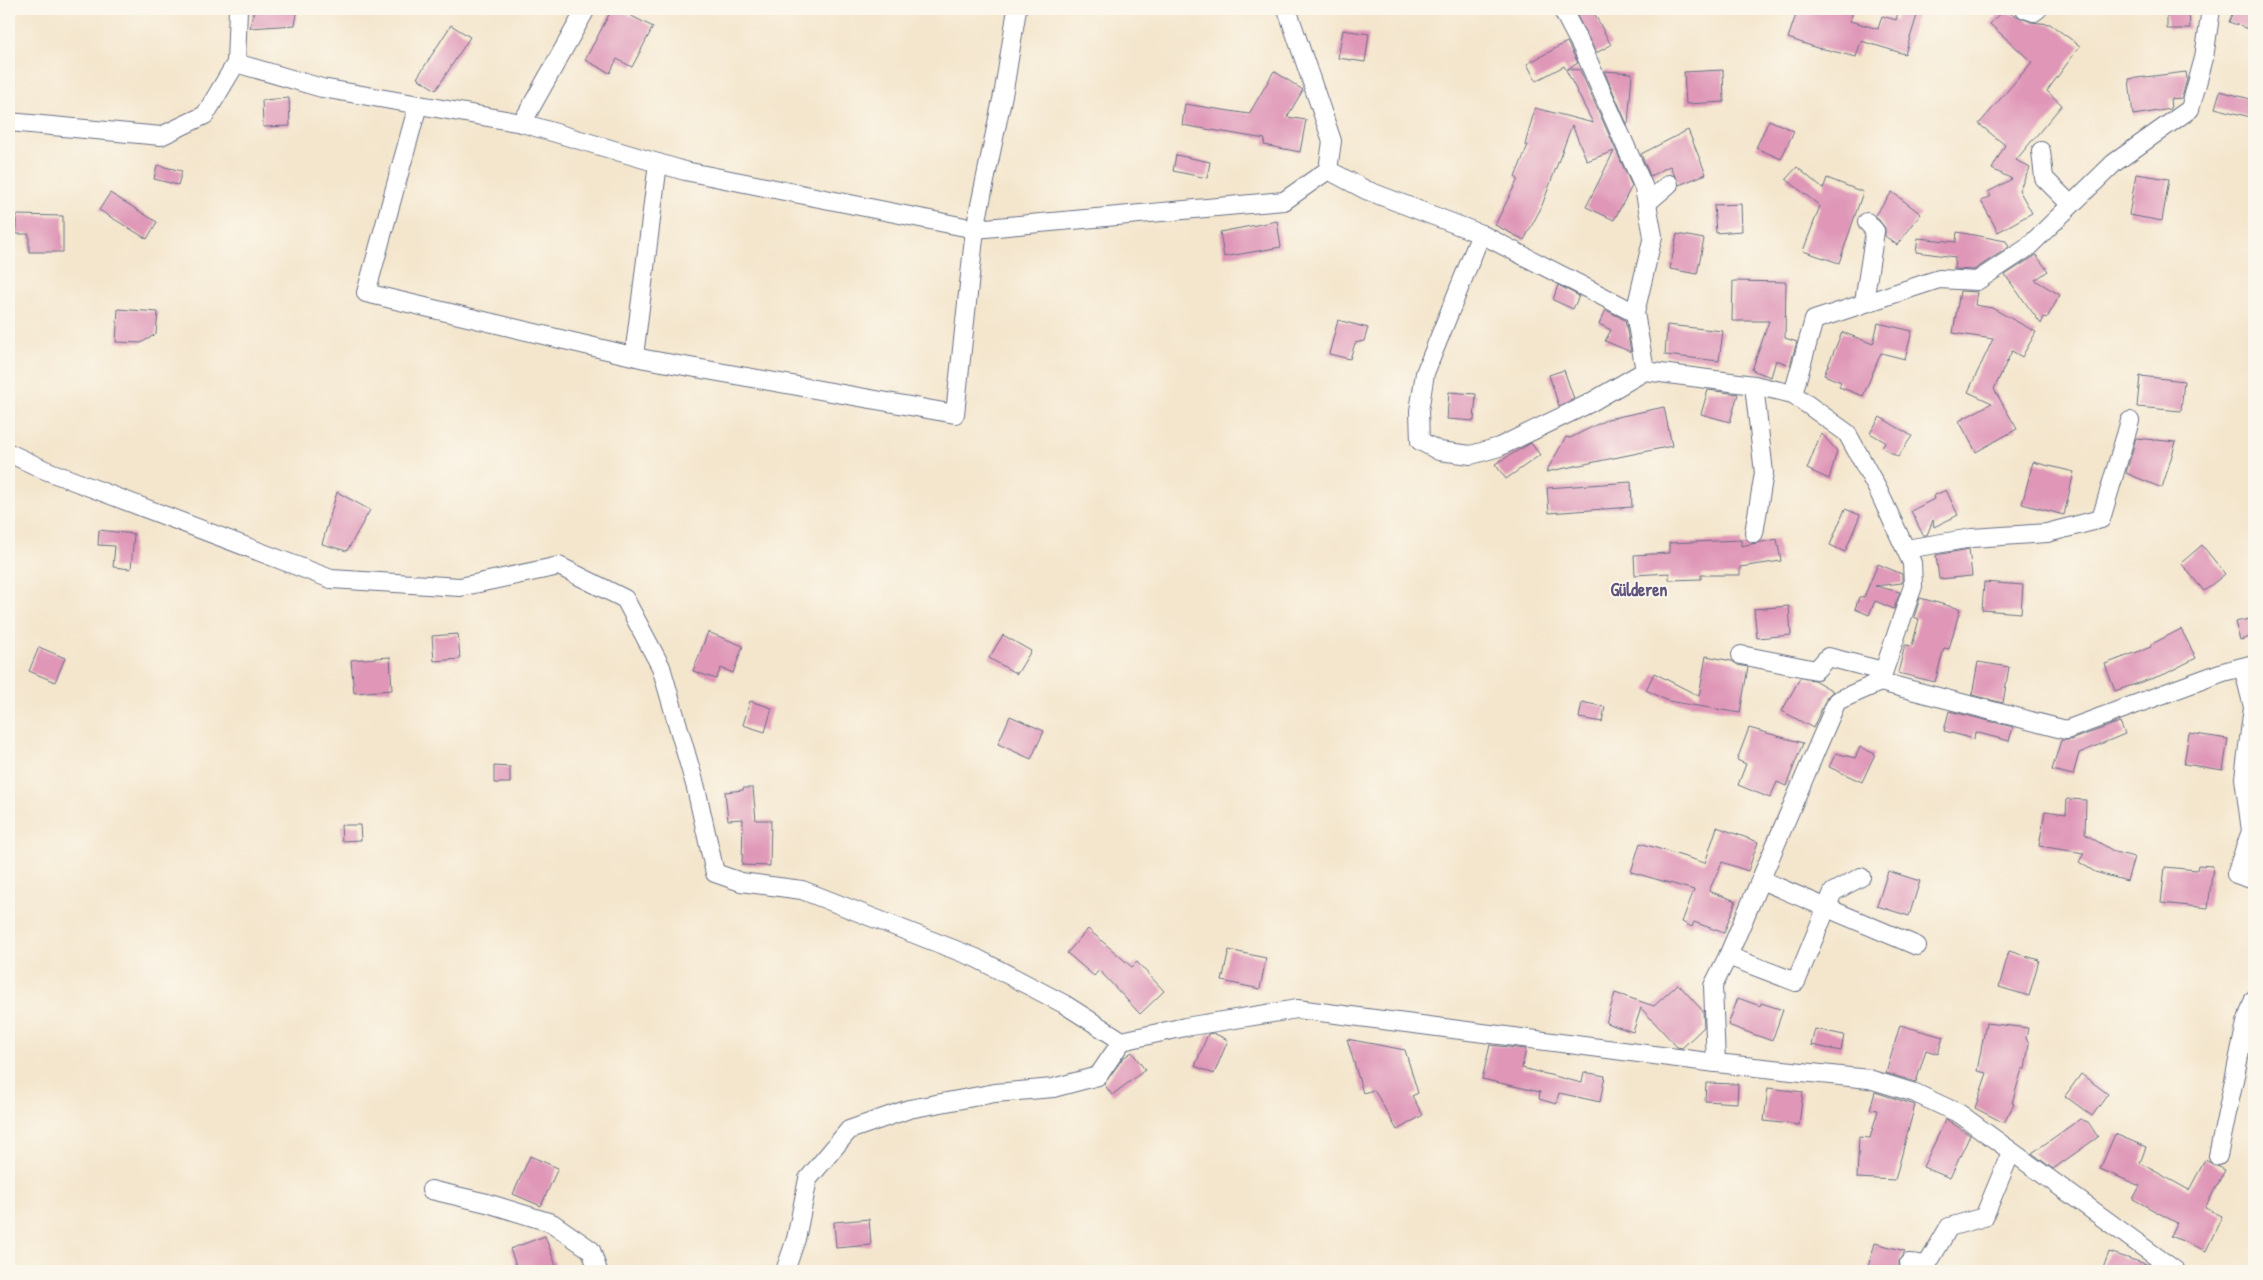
<svg xmlns="http://www.w3.org/2000/svg" width="2263" height="1280" font-family="'Patrick Hand',sans-serif">
  <style>
    .building { fill: #df96b7 }
    .lines { fill: none; stroke-linecap: round; stroke-linejoin: round }
    .street-casing { stroke: #676f85; stroke-width: 20 }
    .street { stroke: #fff; stroke-width: 18 }
    .labels { text-anchor: middle; dominant-baseline: central; stroke-width: 4; stroke-linejoin: round; paint-order: stroke }
    .quarter-label { font-size: 18px; font-weight: bold; fill: #60537d; stroke: #fbf7ec }
  </style>
  <rect width="100%" height="100%" fill="#fbf7ec"/>
  <filter id="ink" filterUnits="userSpaceOnUse"><feTurbulence type="fractalNoise" baseFrequency=".02" numOctaves="2"/><feDisplacementMap in="SourceGraphic" scale="10" xChannelSelector="R" yChannelSelector="G"/><feConvolveMatrix kernelMatrix="1 2 1 2 8 2 1 2 1" color-interpolation-filters="sRGB"/></filter>
  <filter id="wash" filterUnits="userSpaceOnUse"><feTurbulence type="fractalNoise" baseFrequency=".0096" numOctaves="4" result="noise"/><feDisplacementMap in="SourceGraphic" scale="20" xChannelSelector="R" yChannelSelector="G"/><feGaussianBlur stdDeviation="1.12" result="paint"/><feColorMatrix in="noise" values="0 0 0 0 0 0 0 0 0 0 0 0 0 0 0 0 0 1.4 0 .05"/><feComposite in="paint" operator="in"/></filter>
  <g filter="url(#wash)">
    <rect width="100%" height="100%" fill="#f4e6cd"/>
    <g id="blocks">
      <g class="building">
        <path d="M254,9h44l-3,16 -45,3z"/>
        <path d="M612,9h6l35,18 -21,40 -15,-8 -7,14 -25,-13z"/>
        <path d="M1592,9l19,36 -15,8 -19,-37z"/>
        <path d="M1798,9h56l-4,12 28,8 4,-13 14,4 3,-11h20l-14,45 -44,-13 -5,16 -36,-9v1l-32,-11z"/>
        <path d="M2167,9h22l1,20h-23z"/>
        <path d="M2234,9h20v22l-25,-9z"/>
        <path d="M2003,10l28,12 19,2 30,22 -33,45 15,14 -46,55 14,8 -11,22 13,23 -34,19 -17,-31 10,-5 -3,-4 24,-13 -20,-10 13,-24 -26,-21 53,-62 -42,-38z"/>
        <path d="M451,25l19,12 -34,53 -19,-12z"/>
        <path d="M1343,30l26,4 -4,28 -27,-4z"/>
        <path d="M1567,42l11,21 -11,6 13,1 52,116 -18,34 -28,-13 28,-56 -27,10 -15,-36 -31,83 -17,32 -29,-15 23,-46 -3,-2 13,-32h-3l10,-37 58,15 -29,-57 -28,15 -9,-17z"/>
        <path d="M1723,70l1,32 -38,2 -2,-32z"/>
        <path d="M1274,71l29,19 -16,27 19,3 -6,32 -36,-7 1,-6 -83,-14 3,-21 64,10z"/>
        <path d="M1604,71l28,2 -4,51h-1z"/>
        <path d="M2186,72l1,7 -5,19 -12,1 1,10 -38,6 -4,-36z"/>
        <path d="M2220,91l34,9v18l-39,-10z"/>
        <path d="M289,98l1,28 -27,1 -1,-27z"/>
        <path d="M1769,120l25,11 -13,28 -25,-11z"/>
        <path d="M1688,130l18,44 -27,11 -9,-19 -20,10 -9,-22z"/>
        <path d="M1176,155l34,7 -3,16 -34,-7z"/>
        <path d="M157,165l25,6 -4,14 -24,-6z"/>
        <path d="M1797,167l26,22 4,-11 36,14 -24,71 -36,-12 17,-45 -34,-27z"/>
        <path d="M2136,174l33,5 -7,42 -33,-6z"/>
        <path d="M1892,192l29,22 -24,31 -12,-9v-8l-10,-13z"/>
        <path d="M110,193l47,29 -10,17 -48,-29z"/>
        <path d="M1741,204l1,27 -26,2 -2,-28z"/>
        <path d="M16,215l47,1v36h-34v-18h-13z"/>
        <path d="M1277,221l4,26 -57,10 -4,-25z"/>
        <path d="M1957,232l49,9 3,6 -35,23 -20,-1 1,-12 -39,-5 2,-14 38,4z"/>
        <path d="M1677,234l27,5 -7,35 -27,-5z"/>
        <path d="M2036,255l12,16 -13,9 25,15 -13,23 -3,-1 -3,7 -36,-49z"/>
        <path d="M1733,281l53,1 -1,56 12,4 -7,23 -14,-5 -5,17 -19,-7 17,-49h-37z"/>
        <path d="M1558,285l21,11 -6,13 -20,-9z"/>
        <path d="M1960,291l17,1 -2,13 17,3 44,24 -14,25 -10,-6 -18,38 23,40 -41,23 -17,-31 33,-18 -24,-11 25,-53 -40,-6z"/>
        <path d="M118,309l40,3 -2,22 -15,9 -25,-1z"/>
        <path d="M1606,310l19,10 6,32 -26,-11 6,-11 -12,-6z"/>
        <path d="M1338,320l30,8 -4,13 -9,2 -5,16 -21,-5z"/>
        <path d="M1878,323l34,8 -7,28 -24,-6 -18,43 -24,-9 2,-5 -17,-7 18,-43 31,12z"/>
        <path d="M1667,325l56,6 -4,30 -54,-6z"/>
        <path d="M1564,370l10,29 -15,7 -10,-31z"/>
        <path d="M2140,376l44,5 -3,30 -44,-4z"/>
        <path d="M1708,390l30,4 -8,28 -29,-8z"/>
        <path d="M1449,392l27,2 -2,27 -27,-2z"/>
        <path d="M1664,407l8,39 -126,26 20,-35 4,1 38,-19z"/>
        <path d="M1880,417l32,19 -14,21 -16,-10 3,-5 -15,-9z"/>
        <path d="M1821,433l16,18 -8,28 -22,-10z"/>
        <path d="M2136,438l40,4 -14,46 -36,-15z"/>
        <path d="M1531,443l9,12 -34,24 -11,-15z"/>
        <path d="M2033,462l41,10 -10,43 -42,-11z"/>
        <path d="M1631,482l1,25 -83,6 -2,-25z"/>
        <path d="M1946,490l12,25 -24,12 -1,-7 -6,15h-4l-12,-24 23,-12 -1,-3z"/>
        <path d="M337,492l33,18 -23,41 -25,-7z"/>
        <path d="M1845,509l15,6 -15,37 -15,-7z"/>
        <path d="M99,530l35,4 -3,35 -18,-2 2,-21 -17,-1z"/>
        <path d="M1777,539l4,22 -41,6v8h-39v4l-32,1v-7l-34,2 -1,-20 35,-2v-10l72,-3v6z"/>
        <path d="M2202,545l23,29 -21,17 -23,-28z"/>
        <path d="M1969,549l3,27 -33,3 -3,-24z"/>
        <path d="M1878,564l24,10v9l-27,3 25,6 -6,17 -19,-8 -6,14 -14,-6 4,-12h5z"/>
        <path d="M1984,582l39,3 -2,28 -39,-3z"/>
        <path d="M1920,598l40,11 -11,40 -5,-1 -9,34 -37,-9 7,-28 7,1 7,-27 -5,-2z"/>
        <path d="M1789,606l2,29 -34,3 -3,-29z"/>
        <path d="M2254,618v18l-14,4 -5,-18z"/>
        <path d="M2181,629l15,29 -31,16 -50,17 -10,-27 46,-17 -1,-2z"/>
        <path d="M708,632l35,14 -10,27 -12,-5 -5,11 -23,-8z"/>
        <path d="M458,634l2,25 -26,2 -2,-25z"/>
        <path d="M1003,635l28,16 -14,23 -28,-16z"/>
        <path d="M39,647l26,11 -10,24 -26,-11z"/>
        <path d="M1706,656l26,5 6,4 10,2 -8,46 -72,-12 -22,-11 8,-17 45,23z"/>
        <path d="M390,657l2,33 -38,3 -3,-33z"/>
        <path d="M1978,662l31,5 -6,36 -31,-8z"/>
        <path d="M1800,678l14,2 19,11 -6,6 -14,31 -31,-17z"/>
        <path d="M750,701l22,7 -7,24 -22,-7z"/>
        <path d="M1582,702l23,5 -3,15 -23,-4z"/>
        <path d="M1949,711l64,16 -4,14 -34,-9 -1,7 -30,-8z"/>
        <path d="M1010,716l34,15 -13,28 -33,-15z"/>
        <path d="M2120,722l5,12 -46,19 -6,22 -21,-5 9,-30h9z"/>
        <path d="M1749,728l54,15 -17,43 -9,-4 -7,16 -32,-13 8,-21 -9,-4z"/>
        <path d="M2189,733l39,6 -5,31 -39,-6z"/>
        <path d="M1860,747l15,7 -13,28 -33,-15 7,-14 19,5z"/>
        <path d="M494,766l16,1v16h-16z"/>
        <path d="M743,788h10l3,32h15l-1,46 -28,-1 1,-46 -15,1 -3,-28 18,-2z"/>
        <path d="M2067,799l19,1 -1,34 30,18 19,5 -7,24 -32,-9 -16,-10 5,-9 -45,-7 6,-35 21,3z"/>
        <path d="M341,825h19l1,15 -19,1z"/>
        <path d="M1717,827l41,15 -10,29 -26,-9 -13,29 27,10 -12,32 -30,-11 -2,5 -10,-5 12,-32 -63,-18 9,-29 65,20z"/>
        <path d="M2198,865l15,1 -5,42 -47,-5 4,-36 32,3z"/>
        <path d="M1888,871l32,10 -11,35 -32,-10z"/>
        <path d="M1088,929l44,38 5,-5 27,29 -24,23 -41,-44 -5,6 -27,-23z"/>
        <path d="M1229,950l37,8 -6,31 -38,-8z"/>
        <path d="M2009,951l30,9 -10,36 -30,-9z"/>
        <path d="M1678,984l25,27 1,16 -22,21 -5,-1 -36,-39 -8,24 -27,-9 9,-30 39,13z"/>
        <path d="M1738,998l22,8 1,-3 22,7 -11,31 -44,-16z"/>
        <path d="M1986,1023l42,5 -2,10 3,6 -4,25h-3l-10,34 2,1 -10,19 -29,-15 12,-35 -10,-2z"/>
        <path d="M1900,1025l43,12 -5,17 -12,-4 -10,32 -30,-9z"/>
        <path d="M1815,1029l29,6 -3,16 -30,-6z"/>
        <path d="M1213,1033l15,7 -14,34 -19,-8 13,-32z"/>
        <path d="M1347,1039l58,11 13,43 -6,3 11,19 -26,15 -23,-40 -11,3z"/>
        <path d="M1490,1045l36,4 -4,19 60,15 2,-11 21,4 -5,26 -41,-9 -3,11 -17,-5 1,-7 -58,-13z"/>
        <path d="M1132,1052l13,18 -33,25 -8,-11 19,-26z"/>
        <path d="M2081,1074l27,20 -16,22 -27,-20z"/>
        <path d="M1706,1083l32,1 -1,19 -32,-2z"/>
        <path d="M1768,1088l35,4 -4,33 -35,-4z"/>
        <path d="M1875,1092l40,13 -20,75 -38,-2 2,-41 11,1 8,-28 -8,-1z"/>
        <path d="M1946,1119l24,16 -20,43 -27,-11z"/>
        <path d="M2080,1119l8,3 10,15 -45,32 -21,-16z"/>
        <path d="M2115,1134l31,13 -6,16 49,27 16,-30 20,10 -20,38 17,8 -16,35 -35,-15 6,-13 -44,-24 7,-13 -40,-17z"/>
        <path d="M530,1156l28,12 -17,38 -28,-12z"/>
        <path d="M869,1219l2,26 -35,3 -2,-26z"/>
        <path d="M545,1236l13,35h-40l-8,-22z"/>
        <path d="M1875,1243l30,8 -6,10v10h-15l-16,-4z"/>
        <path d="M2109,1252l43,14 6,5h-56z"/>
      </g>
    </g>
  </g>
  <g filter="url(#ink)">
    <use href="#blocks" fill-opacity="0" stroke="#676f85" stroke-width="1"/>
    <g class="lines">
      <defs>
        <g id="street">
          <path d="M1287,9l45,132 -4,29 38,20 115,44 154,79"/>
          <path d="M1562,9l21,40 61,139 9,48 -18,77 10,58"/>
          <path d="M2025,9l9,3 4,-3"/>
          <path d="M236,63l2,-54"/>
          <path d="M418,105l-52,188 279,66 310,55 20,-185 29,-139 13,-81"/>
          <path d="M9,122l152,14 44,-21 31,-52 86,25 200,35 163,48 290,58 309,-28 44,-31"/>
          <path d="M522,123l64,-114"/>
          <path d="M2041,151l3,27 27,27"/>
          <path d="M1647,203l22,-19"/>
          <path d="M1481,234l-56,139 -6,38 1,30 19,10 32,4 28,-8 89,-43 57,-33 109,14 39,9"/>
          <path d="M1864,302l11,-71 -8,-9"/>
          <path d="M634,356l24,-193"/>
          <path d="M1754,385l10,88 -10,60"/>
          <path d="M9,453l36,17 286,109 129,8 99,-21 66,33 36,68 35,121 19,85 26,9 61,8 174,68 88,46 58,37 63,-14 112,-18 419,54"/>
          <path d="M1906,549l66,-11 75,-5 54,-14 29,-98"/>
          <path d="M1741,655l75,15 12,-13 55,14"/>
          <path d="M2243,667l10,40 -9,71 7,53 -15,43 18,6"/>
          <path d="M1880,682l186,48 157,-58 31,-8"/>
          <path d="M1761,880l156,66"/>
          <path d="M1728,956l68,26 37,-90 28,-15"/>
          <path d="M2218,1156l28,-133 8,-24"/>
          <path d="M431,1190l56,13 65,20 39,27 7,21"/>
          <path d="M1909,1263l18,2 22,-38 35,-10 27,-65"/>
          <path d="M785,1271l11,-32 12,-60 41,-49 60,-21 86,-16 58,-5 45,-12 24,-35"/>
          <path d="M2176,1271l-216,-157 -45,-21 -46,-14 -153,-16 -3,-77 15,-30 109,-255 43,-19 33,-96 -1,-23 -34,-73 -31,-57 -54,-39 21,-74 125,-41 38,2 50,-33 87,-85 76,-54 14,-51 7,-49"/>
        </g>
      </defs>
      <use href="#street" class="street-casing"/>
      <use href="#street" class="street"/>
    </g>
  </g>
  <g class="labels">
    <g class="quarter-label">
      <text x="1639" y="589">Gülderen</text>
    </g>
  </g>
  <rect width="2263" height="1280" fill="none" stroke="#fbf7ec" stroke-width="30"/>
</svg>
